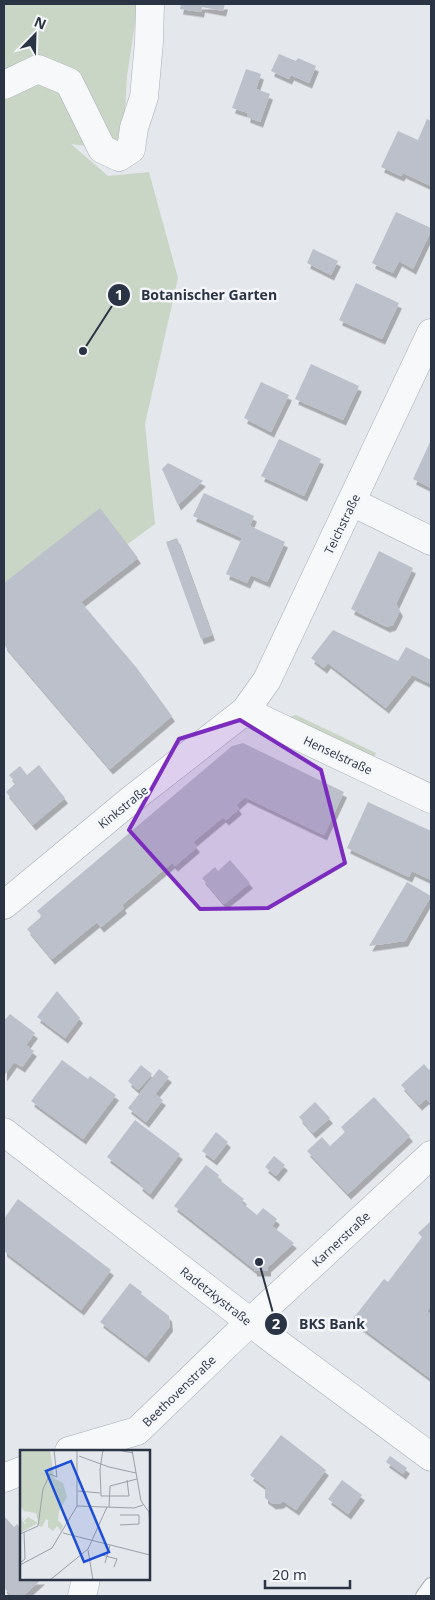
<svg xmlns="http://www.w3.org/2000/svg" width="435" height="1600" font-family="'Open Sans',sans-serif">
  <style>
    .green { fill: #c9d6c5 }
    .building { fill: #bbc0ca; filter: url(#shadow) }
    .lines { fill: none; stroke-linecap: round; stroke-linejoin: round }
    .service-casing { stroke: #a9aeb7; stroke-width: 16 }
    .minor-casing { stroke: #a9aeb7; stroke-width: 29 }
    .service { stroke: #f7f8fa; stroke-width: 14 }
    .minor { stroke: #f7f8fa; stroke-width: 28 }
    .marked { fill: #7b2cbf; fill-opacity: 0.2; stroke: #7b2cbf; stroke-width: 4; stroke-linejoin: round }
    .labels { text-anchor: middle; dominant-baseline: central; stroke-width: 5; stroke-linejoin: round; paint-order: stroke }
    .street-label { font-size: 12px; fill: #2b3445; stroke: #f4f6f9 }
    .inset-road { fill: none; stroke: #9a9fa9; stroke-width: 1 }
    .view { fill: #1d4ed8; fill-opacity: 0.15; stroke: #1d4ed8; stroke-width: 2.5 }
    .inset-edge { fill: none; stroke: #2b3445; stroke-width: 2.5 }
    .leader { fill: none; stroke: #2b3445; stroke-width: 2 }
    .callout-dot { fill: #2b3445; stroke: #f4f6f9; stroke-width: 2 }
    .mark-label { font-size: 15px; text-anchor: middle; font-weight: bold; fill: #fff }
    .callout-label { font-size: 14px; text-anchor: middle; font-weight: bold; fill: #2b3445; stroke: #f4f6f9; stroke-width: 5; stroke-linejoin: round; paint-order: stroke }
  </style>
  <defs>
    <filter id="shadow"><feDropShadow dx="3" dy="5.5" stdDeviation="0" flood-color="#0004"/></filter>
  </defs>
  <rect width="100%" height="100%" fill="#e4e7ec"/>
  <g class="green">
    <path d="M4,4h134l-11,72 -4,74 -52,-6 37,32 41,-4 29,106 -33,146 10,100 -151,111z"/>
    <path d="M296,715l80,38 -3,7 -79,-37 -5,-6z"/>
  </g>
  <g class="building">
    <path d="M181,4h44l-2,7 -21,-4 -1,5 -21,-3z"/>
    <path d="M279,54l17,7 2,-3 18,8 -7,17 -18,-8 -2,4 -18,-8z"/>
    <path d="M246,69l15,5 -5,15 14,5 -10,28 -13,-5 1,-4 -16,-5z"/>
    <path d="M427,119l4,2v65l-28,-13 -2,3 -20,-9 17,-36 20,9z"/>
    <path d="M396,212l35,16v3l-18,38 -14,-8 -6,12 -21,-10z"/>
    <path d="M313,249l25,12 -7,14 -24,-12z"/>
    <path d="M356,283l43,20 -17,36 -43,-19z"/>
    <path d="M311,364l48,22 -16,34 -48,-21z"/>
    <path d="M261,382l28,13 -18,37 -27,-14z"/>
    <path d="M279,439l42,20 -17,37 -43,-20z"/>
    <path d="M431,440v48l-18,-9z"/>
    <path d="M168,463l35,18 -25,24 -16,-36z"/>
    <path d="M204,493l50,23 -4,10 35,16 -18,40 -16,-7 -4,8 -21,-9 16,-36 -49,-22z"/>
    <path d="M100,508l38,50 -57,44 55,65 36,49 -62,53 -106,-124v-62z"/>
    <path d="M177,538l35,97 -11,4 -35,-97z"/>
    <path d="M379,551l34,17 -17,36 4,7 -7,14 -6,2 -36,-18z"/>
    <path d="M333,630l65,31 8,-14 25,13v24l-19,-9 -26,33 -58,-45 -4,5 -13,-10z"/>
    <path d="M243,743l101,49 -20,43 -79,-38 -9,8 3,4 -13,11 -3,-3 -30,25 4,5 -22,19 -3,-3 -50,42 2,3 -23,19 -4,-5 -45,37 -25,-30 15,-13 -5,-5 195,-165z"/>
    <path d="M39,765l26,33 -32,27 -27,-33 10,-9 -7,-8 11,-9 7,9z"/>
    <path d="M368,802l63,29v49l-19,-9 -3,6 -62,-29z"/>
    <path d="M230,860l20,23 -26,21 -22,-26 13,-11 3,4z"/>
    <path d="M407,882l24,14 -26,45 -36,5z"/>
    <path d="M57,991l23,27 -15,20 -28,-21z"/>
    <path d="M10,1014l25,19 -9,12 8,6 -12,16 -8,-5 -10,14v-59l2,2z"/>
    <path d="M62,1060l26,19 2,-3 26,19 -33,44 -52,-38z"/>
    <path d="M424,1064l5,6 2,-2v36l-5,-5 -7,6 -18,-20z"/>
    <path d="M141,1065l11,9 -14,16 -10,-9z"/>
    <path d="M159,1069l10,8 -14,17 8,6 -17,22 -18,-14z"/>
    <path d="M374,1097l36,39 -62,58 -41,-43 15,-14 8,9 15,-14 -4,-5z"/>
    <path d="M315,1102l15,16 -17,15 -14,-16z"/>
    <path d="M135,1120l45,34 -30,40 -11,-9 2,-2 -34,-26z"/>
    <path d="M216,1132l12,10 -14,18 -12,-9z"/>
    <path d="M274,1156l11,9 -9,11 -11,-9z"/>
    <path d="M206,1165l13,10 -2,3 27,21 -3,3 16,13 6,-7 14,11 -5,7 22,17 -26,24v4h-14v-2l-80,-63z"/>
    <path d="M18,1199l93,71 -30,40 -77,-59v-32z"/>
    <path d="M431,1221v85l-4,5 4,4v64l-79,-59 32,-41 4,3 34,-45 -4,-4z"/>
    <path d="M130,1283l12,9 -1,2 28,22 1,10 -24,31 -46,-35z"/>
    <path d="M281,1435l45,35 -30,40 -13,-9 -2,2 -8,1 -8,-6v-7l2,-3 -17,-13z"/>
    <path d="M390,1456l17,12 -4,6 -17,-12z"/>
    <path d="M342,1480l20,15 -14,19 -20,-15z"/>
    <path d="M4,1516l10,11 3,-3 4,5v50h21l-19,17h-11l-8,-8z"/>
  </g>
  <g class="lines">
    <defs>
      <path id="service" d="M423,1596l8,-11"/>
      <g id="minor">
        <path d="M4,85l34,-16 31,13 33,67 17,8 12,-8 3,-21 10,-31 5,-55 1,-38"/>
        <path d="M352,502l79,39"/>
        <path d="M245,711l186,88"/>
        <path d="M4,905l128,-106 113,-88 22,-31 164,-347"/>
        <path d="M4,1132l276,213 151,112"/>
        <path d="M69,1451l68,-20 113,-109 181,-167"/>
        <path d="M4,1478l17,-7"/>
        <path d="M82,1596l4,-17"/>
      </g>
    </defs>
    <use href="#service" class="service-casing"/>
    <use href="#minor" class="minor-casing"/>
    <use href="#service" class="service"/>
    <use href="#minor" class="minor"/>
  </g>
  <path class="marked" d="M240,720l81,50 24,93 -77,45 -68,1 -71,-79 50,-91z"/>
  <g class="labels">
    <g class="street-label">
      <text transform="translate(342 524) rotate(-64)">Teichstraße</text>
      <text transform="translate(338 755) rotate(25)">Henselstraße</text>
      <text transform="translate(123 807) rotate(-39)">Kinkstraße</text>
      <text transform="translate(341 1239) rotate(-43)">Karnerstraße</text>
      <text transform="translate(216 1296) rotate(38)">Radetzkystraße</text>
      <text transform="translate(179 1391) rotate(-44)">Beethovenstraße</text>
    </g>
  </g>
  <g transform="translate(20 1450)">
    <rect width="130" height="130" fill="#e4e7ec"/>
    <path d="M0,0h30l4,28 9,5 4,14 -8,14 -1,9 5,6 -2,5 -4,-5 -4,5 -5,-4v-7l-2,-1 -4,8 -3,-1 -3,-13 -12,-2 -4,-6zM5,67l-3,4 3,3 1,-2h-3l5,-5 10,6 -18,10v-12z" fill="#c9d6c5"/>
    <path class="inset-road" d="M83,0l-3,19 1,27h28l-2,-16M98,0l15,3M112,0l9,51 8,11 1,14M59,6l30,11 27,6M58,41l22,2M57,56l57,2 9,-3M89,57l1,-21 27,-7M100,75l19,-1v-9h-19M43,83l87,22M0,84l18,-8 5,-37 7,-15 7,3 -3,-27M68,100l5,30M82,105l15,4 -3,8M1,112l4,-3 -1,-27M85,113l5,-18M0,115l32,-17 25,-42v-56M30,130l38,-31 19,-42"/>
    <path class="view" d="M51,11l38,91 -25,10 -38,-91z"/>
    <rect width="130" height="130" class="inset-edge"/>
  </g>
  <path class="leader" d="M83 351L119 295M259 1262L276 1324"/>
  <g class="callout-dot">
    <circle cx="83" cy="351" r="5"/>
    <circle cx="259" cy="1262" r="5"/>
    <circle cx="119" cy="295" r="12"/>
    <circle cx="276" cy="1324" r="12"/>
  </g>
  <g class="mark-label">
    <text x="119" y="300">1</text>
    <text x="276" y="1329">2</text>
  </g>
  <g class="callout-label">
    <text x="209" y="300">Botanischer Garten</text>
    <text x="332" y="1329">BKS Bank</text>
  </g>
  <rect width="435" height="1600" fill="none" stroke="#2b3445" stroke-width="10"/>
  <g transform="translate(35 35) rotate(23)" stroke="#f4f6f9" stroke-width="4" paint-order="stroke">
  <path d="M0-4L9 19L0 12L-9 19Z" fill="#2b3445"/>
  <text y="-8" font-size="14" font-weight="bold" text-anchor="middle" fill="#2b3445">N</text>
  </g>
  <path d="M265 1580v8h85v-8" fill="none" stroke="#2b3445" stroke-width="2.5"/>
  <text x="272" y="1580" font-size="15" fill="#2b3445" stroke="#f4f6f9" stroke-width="4" paint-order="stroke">20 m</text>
</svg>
